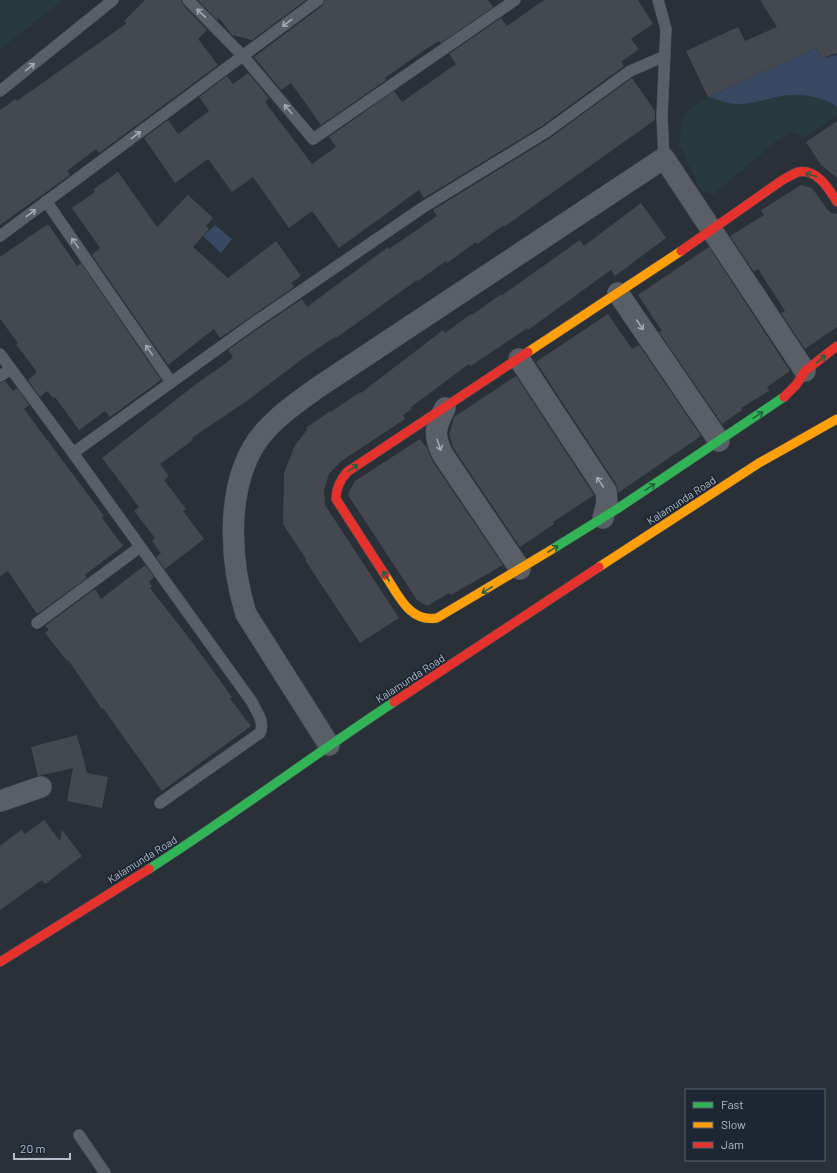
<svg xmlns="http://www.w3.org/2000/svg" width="837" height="1173" font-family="Barlow,sans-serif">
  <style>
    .green { fill: #273a3e }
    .water { fill: #384963 }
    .building { fill: #444950 }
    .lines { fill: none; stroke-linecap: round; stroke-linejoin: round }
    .lane-casing { stroke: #484c53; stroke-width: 12 }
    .street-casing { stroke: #484c53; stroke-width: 22 }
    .fast-casing { stroke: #484c53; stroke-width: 10 }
    .slow-casing { stroke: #484c53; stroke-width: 10 }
    .jam-casing { stroke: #484c53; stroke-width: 10 }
    .lane { stroke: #5a5e66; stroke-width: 11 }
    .street { stroke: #5a5e66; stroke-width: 21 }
    .fast { stroke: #30b455; stroke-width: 9 }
    .slow { stroke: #ff9f0a; stroke-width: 9 }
    .jam { stroke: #e5322d; stroke-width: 9 }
    .oneway { stroke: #a2a9b5 }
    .oneway2 { stroke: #255f41 }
    .labels { text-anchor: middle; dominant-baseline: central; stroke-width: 3.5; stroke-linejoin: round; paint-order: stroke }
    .street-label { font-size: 11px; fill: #b4bcc9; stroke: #1d2633 }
  </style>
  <rect width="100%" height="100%" fill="#2a3038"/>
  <g class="green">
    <path d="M0,0h63l-63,49z"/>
    <path d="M783,94c18,-1 40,1 54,13v9l-32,21 -14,-5 -16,10 -61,52 -7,-1 -7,-4 -21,-45 3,-24 9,-13 17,-10 32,7 23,-3z"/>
  </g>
  <g class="water">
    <path d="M816,48l6,10 15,-3v52c-6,-5 -12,-7 -19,-9 -32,-9 -47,3 -76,6 -12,1 -23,-4 -34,-7z"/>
    <path d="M215,225l17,14 -11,14 -18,-17z"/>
  </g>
  <g class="building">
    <path d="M145,0h36l2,5 24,25 -9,9 20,26 -119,88 -3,-4 -29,22 3,4 -70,50v-115l16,-11 1,2 110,-78 -3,-2z"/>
    <path d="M198,0h108l-54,40 -20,-5 -13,-17 -2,2z"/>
    <path d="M325,0h163l5,7 -52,36 -2,-2 -13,8 -41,29 1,2 -65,45 -30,-42 -10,7 -27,-33 68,-51z"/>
    <path d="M544,0h94l15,24 -22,15 8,10 -18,13 3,4 -82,60 -118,72 -5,-8 -80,58 -27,-37 -23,17 -36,-51 -21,15 -24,-33 -33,24 -31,-45 24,-18 10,14 31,-23 -10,-14 28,-21 6,8 15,-11 21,25 -4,4 47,62 24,-17 -7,-10 65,-46 8,11 54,-38 -7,-10 52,-36 6,8z"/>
    <path d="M760,0h77v53l-15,5 -6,-10 -108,49 -22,-46 52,-24 7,14 32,-14z"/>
    <path d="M632,78l23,33v9l-150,106 -1,-1 -27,19 -1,-2 -29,21 -1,-2 -28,20 -1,-1 -81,58 -1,-1 -30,20 -57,43 -56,38 1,2 -33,24 9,12 -5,4 22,29 -3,2 21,28 -39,30 -9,-12 5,-4 -9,-12 3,-3 -21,-27 5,-4 -37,-49 94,-74 30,-21 7,-6 -5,-7 27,-19 47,-32 5,8 81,-60 1,2 48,-33 -4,-6 117,-72z"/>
    <path d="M837,121v57l-16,-13 -15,-23z"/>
    <path d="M118,172l39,55 31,-32 25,23 -7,8 3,3 -16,18 35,31 48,-37 25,35 -10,7 3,4 -74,51 -6,-9 -46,36 -76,-110 8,-7 -28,-40 23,-16 -1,-3z"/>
    <path d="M801,185l11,3 15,21 4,4 6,1v113l-32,22 -24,-36 4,-2 -27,-42 -4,3 -24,-36 34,-21 -3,-5z"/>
    <path d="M641,203l25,35 -51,38 -4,-6 -83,60 -1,-2 -56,38 -2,-2 -58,43 1,2 -9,6 2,4 -65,43 -11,12 -5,16 1,15 74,113 -39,25 -55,-83 1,-1 -23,-35 1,-51 11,-28 12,-15 -1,-2 24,-17 1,1 29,-20 1,1 82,-63 2,3 26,-19 1,1 28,-20 1,1 79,-56 4,6z"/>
    <path d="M48,224l29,42 4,-3 80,117 -51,37 -5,-6 -26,19 -24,-33 -2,1 -6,-7 -7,6 -12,-17 9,-8 -21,-28 2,-1 -18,-24v-62z"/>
    <path d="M709,247l81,124 -23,16 2,4 -28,17 1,2 -20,14 -63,-92 3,-1 -24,-36z"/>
    <path d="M608,314l24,35 7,-4 62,91 -83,57 -2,-9 -80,-122z"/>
    <path d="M516,376l78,119 -41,27 1,2 -34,23 -66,-98 -5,-14 5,-18z"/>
    <path d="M5,381l8,10 4,-3 12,17 -5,4 80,107 -2,2 21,28 -38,29 2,3 -50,36 -29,-43 -8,5v-193z"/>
    <path d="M420,439l5,7h1l7,16 70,103 -52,30 -2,-2 -22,13 -10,-6 -69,-105 2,-5 5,-9z"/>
    <path d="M145,565l9,12 -5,5 3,4 -2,2 42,54 40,55 -2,2 21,27 -89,65 -59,-83 -1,1 -34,-49 -1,1 -22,-28 4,-3 -4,-4 50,-37 6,10z"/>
    <path d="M77,735l10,38 21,4 -6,31 -35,-7 6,-33 -35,8 -7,-29z"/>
    <path d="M44,820l16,21 2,-11 20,26 -37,28 -3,-4 -42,30v-64l21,-16 4,4z"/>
  </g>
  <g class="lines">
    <defs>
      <g id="lane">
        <path d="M188,0l55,56 70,83 202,-139"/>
        <path d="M658,0l8,29 -4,87 2,42"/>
        <path d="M0,91l113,-91"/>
        <path d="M46,201l125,181"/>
        <path d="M0,236l318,-236"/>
        <path d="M0,354l73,99 178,-128 171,-117 124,-76 84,-61 35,-15"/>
        <path d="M0,376l11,-7"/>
        <path d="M73,453l179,249c5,11 13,20 8,31l-100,70"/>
        <path d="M37,623l103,-76"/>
        <path d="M79,1135l26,38"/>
      </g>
      <g id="street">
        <path d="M618,293l101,148"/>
        <path d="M519,359l87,132 1,12 -4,15"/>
        <path d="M445,408c-10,19 -12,27 -2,47l77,114"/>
        <path d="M329,745l-83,-131c-17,-55 -22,-137 19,-183 15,-17 34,-30 52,-43l347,-230 141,213"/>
        <path d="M0,801l41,-14"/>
      </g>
      <g id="fast">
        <path d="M551,550l66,-41 167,-112"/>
        <path d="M149,869c83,-53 163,-113 245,-167"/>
      </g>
      <g id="slow">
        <path d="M528,352l153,-101"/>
        <path d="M599,567l160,-104 78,-44"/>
        <path d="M385,575c13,19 24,48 52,43l114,-68"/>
      </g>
      <g id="jam">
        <path d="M681,251l100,-70c5,-3 12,-7 17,-9 19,-4 31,17 39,30"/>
        <path d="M784,397l12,-12 9,-14 32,-25"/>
        <path d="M385,575l-49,-76c0,-11 4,-19 11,-27l181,-120"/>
        <path d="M394,702l205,-135"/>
        <path d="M0,962l149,-93"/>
      </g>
    </defs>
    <use href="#lane" class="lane-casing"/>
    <use href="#street" class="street-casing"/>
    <use href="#fast" class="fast-casing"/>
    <use href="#slow" class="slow-casing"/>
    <use href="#jam" class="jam-casing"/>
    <use href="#lane" class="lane"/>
    <use href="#street" class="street"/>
    <use href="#fast" class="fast"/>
    <use href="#slow" class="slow"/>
    <use href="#jam" class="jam"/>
  </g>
  <defs><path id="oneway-shaft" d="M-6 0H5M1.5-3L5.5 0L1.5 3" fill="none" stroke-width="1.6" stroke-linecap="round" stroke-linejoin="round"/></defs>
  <g class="oneway">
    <use href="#oneway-shaft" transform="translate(201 13) rotate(-137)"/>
    <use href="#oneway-shaft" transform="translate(287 23) rotate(143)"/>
    <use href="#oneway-shaft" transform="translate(30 67) rotate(-39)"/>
    <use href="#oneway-shaft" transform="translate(288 109) rotate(-130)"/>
    <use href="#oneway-shaft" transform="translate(136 135) rotate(-37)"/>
    <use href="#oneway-shaft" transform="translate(31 213) rotate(-37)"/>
    <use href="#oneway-shaft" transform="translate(75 243) rotate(-125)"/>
    <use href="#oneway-shaft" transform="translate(640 325) rotate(56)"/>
    <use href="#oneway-shaft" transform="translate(149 350) rotate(-125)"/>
    <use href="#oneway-shaft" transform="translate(439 445) rotate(71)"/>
    <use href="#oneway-shaft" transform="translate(600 482) rotate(-124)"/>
  </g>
  <g class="oneway2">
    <use href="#oneway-shaft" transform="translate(811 175) rotate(-162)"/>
    <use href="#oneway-shaft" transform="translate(821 359) rotate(-39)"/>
    <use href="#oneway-shaft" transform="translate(758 415) rotate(-34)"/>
    <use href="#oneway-shaft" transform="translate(353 468) rotate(-35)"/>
    <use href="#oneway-shaft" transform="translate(650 487) rotate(-34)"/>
    <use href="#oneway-shaft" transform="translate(553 549) rotate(-32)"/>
    <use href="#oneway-shaft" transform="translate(386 576) rotate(-123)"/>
    <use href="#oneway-shaft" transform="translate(487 590) rotate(149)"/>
  </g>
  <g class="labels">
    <g class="street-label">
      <text transform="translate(681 500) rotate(-33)">Kalamunda Road</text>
      <text transform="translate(410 678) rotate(-33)">Kalamunda Road</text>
      <text transform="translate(142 859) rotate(-32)">Kalamunda Road</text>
    </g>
  </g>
  <rect x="685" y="1089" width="140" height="72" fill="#1d2633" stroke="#59626f"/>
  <rect x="693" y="1102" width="20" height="6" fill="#30b455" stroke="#59626f"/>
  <text x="721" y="1109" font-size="12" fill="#b4bcc9">Fast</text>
  <rect x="693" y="1122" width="20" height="6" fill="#ff9f0a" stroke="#59626f"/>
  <text x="721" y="1129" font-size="12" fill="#b4bcc9">Slow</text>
  <rect x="693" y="1142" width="20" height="6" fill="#e5322d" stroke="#59626f"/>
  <text x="721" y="1149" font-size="12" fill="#b4bcc9">Jam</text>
  <path d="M14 1153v6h56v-6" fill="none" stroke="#b4bcc9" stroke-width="2"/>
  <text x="20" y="1153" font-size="12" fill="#b4bcc9" stroke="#1d2633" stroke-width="3" paint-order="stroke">20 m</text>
</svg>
